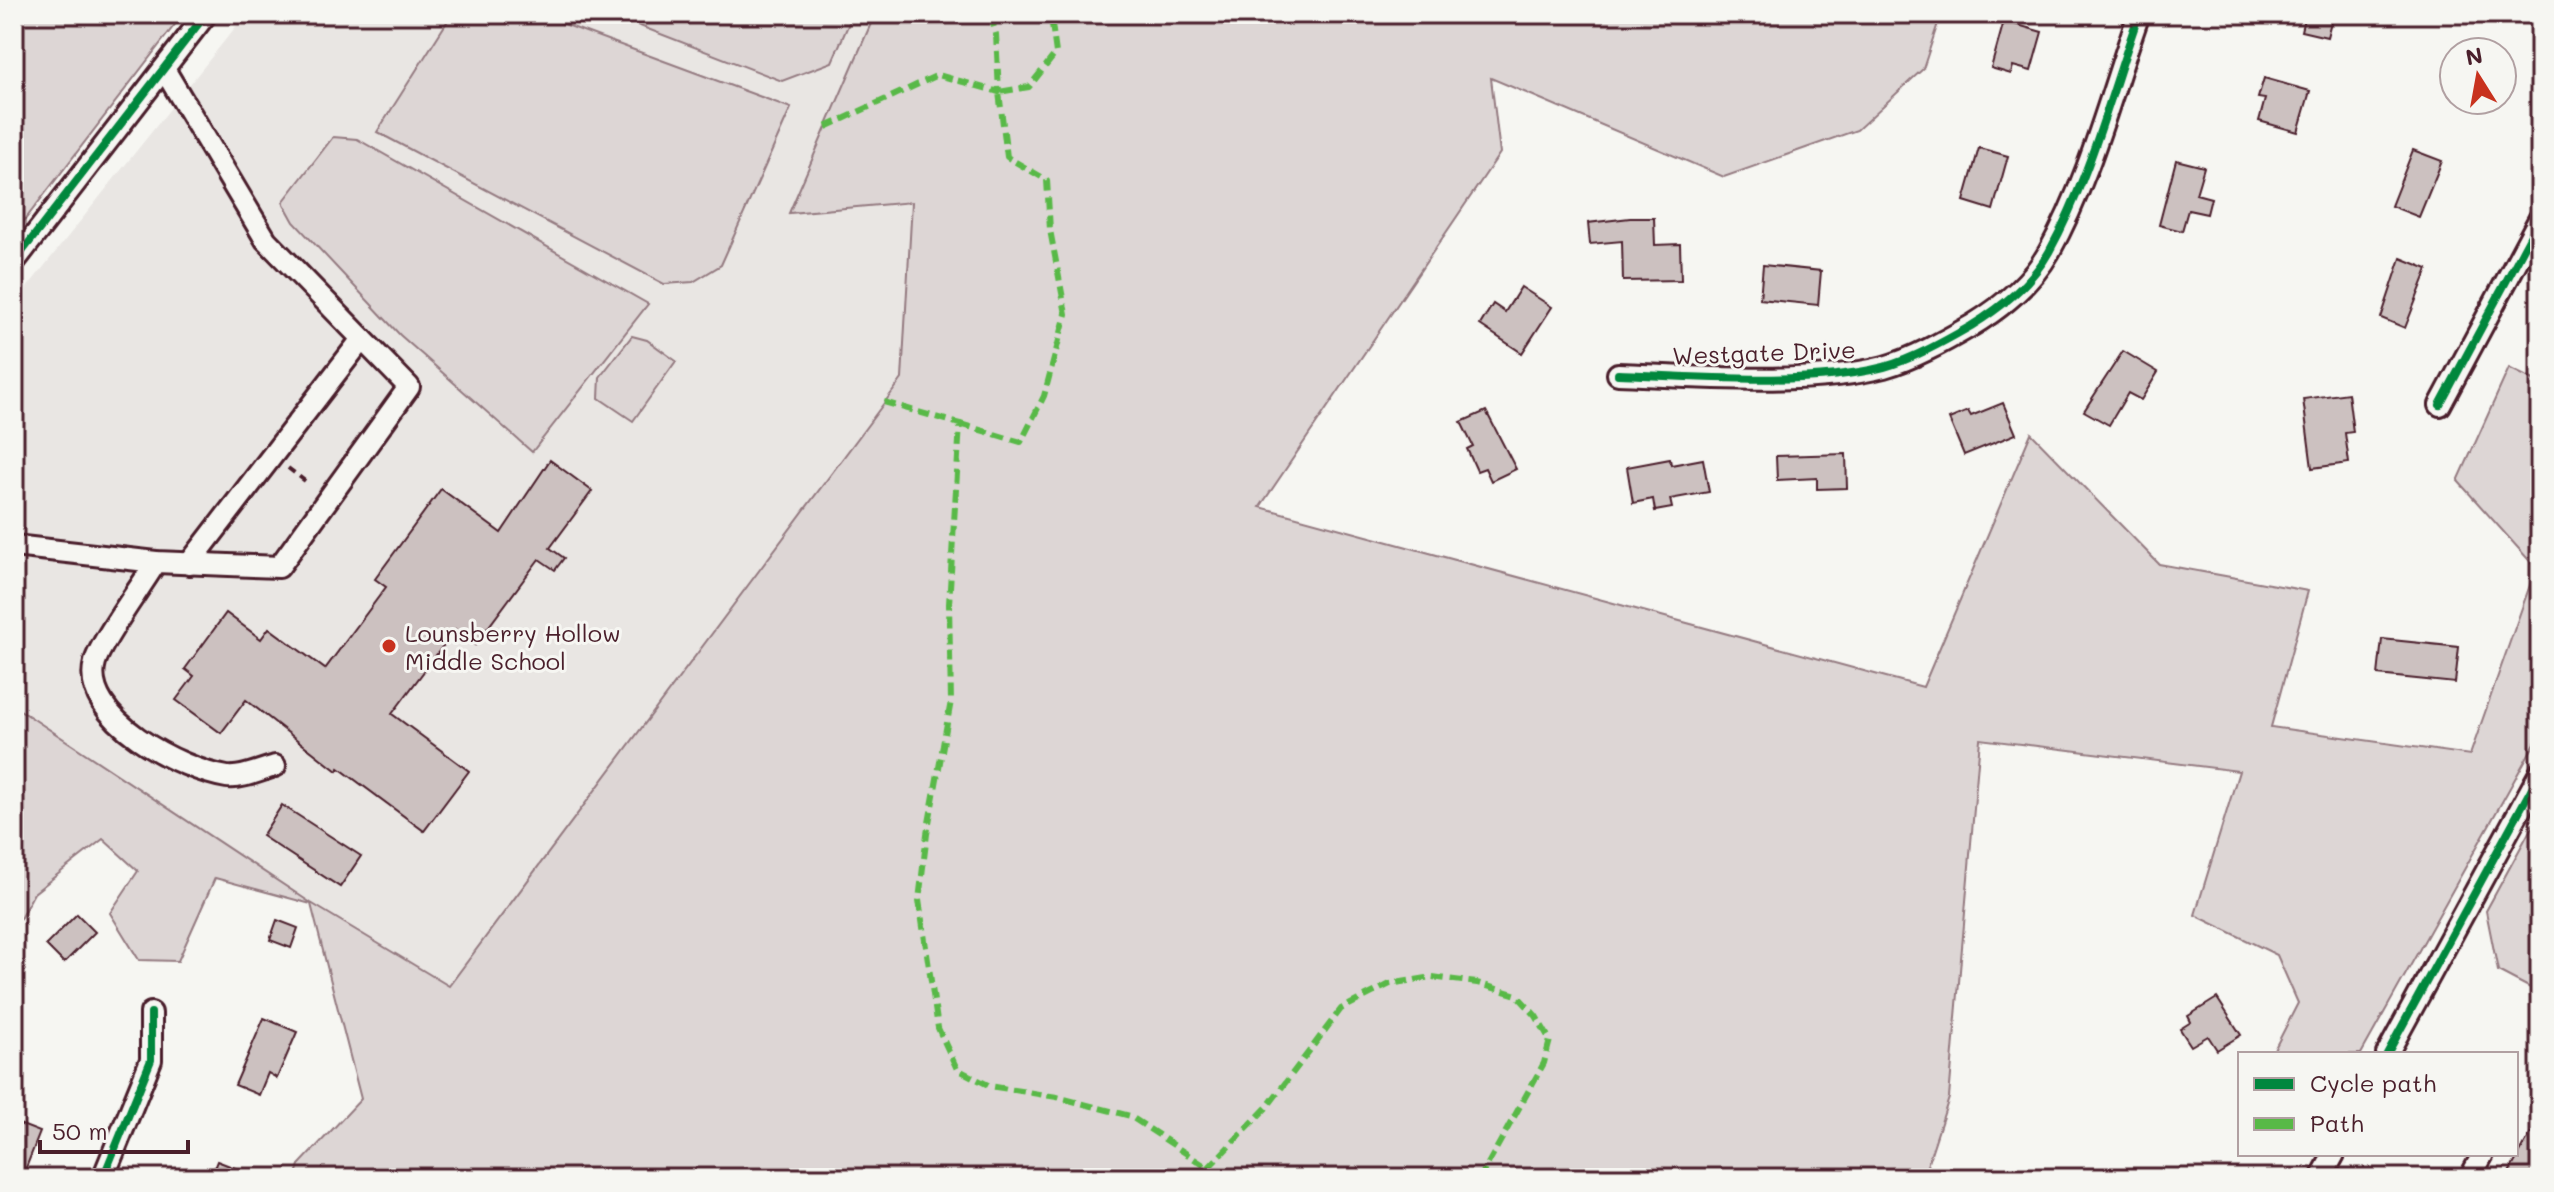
<svg xmlns="http://www.w3.org/2000/svg" width="2554" height="1192" font-family="Mali,sans-serif">
  <style>
    .built { fill: #e9e6e3 }
    .green { fill: #ddd6d5; stroke: #947a80; stroke-width: 2 }
    .building { fill: #ccc1c0; stroke: #4a1f2b; stroke-width: 2 }
    .lines { fill: none; stroke-linecap: round; stroke-linejoin: round }
    .minor-casing { stroke: #4a1f2b; stroke-width: 26 }
    .path { stroke: #4a1f2b; stroke-width: 4; stroke-dasharray: 8 6; stroke-linecap: butt }
    .minor { stroke: #f6f6f2; stroke-width: 20 }
    .quiet { stroke: #58b947; stroke-width: 6; stroke-dasharray: 12 6; stroke-linecap: butt }
    .cycleway-casing { stroke: #f6f6f2; stroke-width: 13 }
    .cycleway { stroke: #00873e; stroke-width: 8 }
    .poi-dot { fill: #c8321e; stroke: #f6f6f2; stroke-width: 3 }
    .labels { text-anchor: middle; dominant-baseline: central; stroke-width: 6; stroke-linejoin: round; paint-order: stroke }
    .street-label { font-size: 24px; fill: #4a1f2b; stroke: #f6f6f2 }
    .poi-label { font-size: 24px; fill: #4a1f2b; stroke: #f6f6f2; text-anchor: start }
  </style>
  <rect width="100%" height="100%" fill="#f6f6f2"/>
  <filter id="ink" filterUnits="userSpaceOnUse"><feTurbulence type="fractalNoise" baseFrequency=".0125" numOctaves="2"/><feDisplacementMap in="SourceGraphic" scale="16" xChannelSelector="R" yChannelSelector="G"/><feConvolveMatrix kernelMatrix="1 2 1 2 8 2 1 2 1" color-interpolation-filters="sRGB"/></filter>
  <g filter="url(#ink)">
    <path class="built" d="M246,14h629l-86,198 123,-11 -10,178 -453,608 -138,-84 -297,-197v-402z"/>
    <g class="green">
      <path d="M14,14h169l-169,220z"/>
      <path d="M452,14h85l254,94 -70,157 -28,17 -29,2 -287,-152z"/>
      <path d="M609,14h244l-21,48 -50,19z"/>
      <path d="M875,14h1066l-18,55 -66,61 -133,47 -233,-99 9,75 -240,354 663,180 108,-254 128,131 149,27 -37,136 199,28 66,-187 -78,-87 51,-113 31,15v351l-179,320h-89l26,-51 -21,-48 -82,-40 44,-144 -259,-32 -31,359 -26,80h-1628l4,-13 62,-66 -50,-195 -96,-26 -37,83 -39,-1 -29,-47 28,-42 -35,-32 -69,54 -20,37v-224l297,197 138,83 453,-607 10,-177 -123,11z"/>
      <path d="M333,137l24,2 291,165 -116,148 -132,-117 -106,-113 -11,-20z"/>
      <path d="M632,336l15,4 29,21 -43,60 -34,-23 1,-21z"/>
      <path d="M2540,812v181l-42,-22 -12,-60z"/>
    </g>
    <g class="building">
      <path d="M2305,14h28l-6,23 -26,-6z"/>
      <path d="M2004,21l38,11 -11,39 -18,-5 -2,8 -20,-6z"/>
      <path d="M2264,78l46,13 -12,41 -39,-11 6,-22 -7,-1z"/>
      <path d="M1979,148l29,8 -15,54 -29,-9z"/>
      <path d="M2413,150l29,11 -23,56 -28,-11z"/>
      <path d="M2176,160l28,7 -8,27 15,4 -4,16 -19,-4 -6,21 -23,-6z"/>
      <path d="M1630,218h24l1,27 25,-1 1,36 -58,1 -1,-40 -32,3 -2,-21z"/>
      <path d="M2401,258l27,11 -23,59 -24,-10z"/>
      <path d="M1763,265l58,6 -3,34 -58,-6z"/>
      <path d="M1521,287l31,20 -30,46 -42,-28 13,-21 12,8z"/>
      <path d="M2123,351l35,21 -17,28 -13,-7 -19,32 -25,-14z"/>
      <path d="M2348,393l5,39 -8,1 4,30 -37,5 -9,-69z"/>
      <path d="M2003,403l13,31 -52,21 -15,-36 19,-8 3,5z"/>
      <path d="M1486,411l30,58 -25,12 -6,-13 -8,3 -10,-22 6,-3 -12,-24z"/>
      <path d="M1846,454l1,34 -30,1v-11l-40,2 -1,-24z"/>
      <path d="M1670,459l1,6 32,-6 6,33 -39,7 2,9 -17,3 -2,-12 -20,4 -6,-36z"/>
      <path d="M550,460l42,31 -42,57 14,10 -9,12 -16,-11 -64,86 -20,-15 -63,84 77,57 -45,60 -85,-63 -2,3 -91,-71 -25,33 -45,-33 18,-24 -9,-7 41,-56 35,26 8,-11 56,41 61,-82 -11,-8 66,-90 60,44z"/>
      <path d="M2382,639l77,8 -4,36 -77,-8z"/>
      <path d="M282,805l79,51 -21,31 -78,-51z"/>
      <path d="M77,914l18,18 -31,31 -18,-18z"/>
      <path d="M277,920l21,8 -7,20 -21,-8z"/>
      <path d="M2217,998l24,37 -24,15 -9,-14 -17,10 -11,-17 11,-7 -3,-6z"/>
      <path d="M264,1018l33,14 -20,46 -9,-5 -9,22 -24,-10z"/>
      <path d="M2540,1117v61h-34z"/>
      <path d="M14,1122l26,10 -18,46h-8z"/>
      <path d="M217,1161l41,16 -1,1h-47z"/>
    </g>
    <g class="lines">
      <defs>
        <g id="minor">
          <path d="M14,262l192,-248"/>
          <path d="M1618,374c78,3 191,12 266,-7 29,-8 61,-26 87,-41 31,-19 60,-42 78,-74 41,-74 62,-159 90,-238"/>
          <path d="M2440,405l100,-187"/>
          <path d="M14,546l142,16 123,5 130,-180 -143,-147 -102,-171"/>
          <path d="M156,562c-13,22 -55,79 -61,100 -16,57 87,108 132,115 14,2 34,-7 48,-11"/>
          <path d="M189,564l173,-225"/>
          <path d="M2387,1054l153,-281"/>
          <path d="M103,1178l48,-118v-47"/>
          <path d="M2321,1178l13,-24"/>
          <path d="M2470,1178l13,-24"/>
        </g>
      </defs>
      <use href="#minor" class="minor-casing"/>
      <path class="path" d="M288,468l17,13"/>
      <use href="#minor" class="minor"/>
      <g class="quiet">
        <path d="M826,127l112,-52 61,17 -3,-58 -6,-20"/>
        <path d="M884,402l76,22 -11,180 2,97 -24,133 -8,66 19,128 19,41 33,17 67,11 73,19 78,52 5,10"/>
        <path d="M960,424l61,18 23,-46 22,-82 -16,-84 -3,-50 -40,-23 -8,-65 30,-5 27,-34 -4,-29 -13,-10"/>
        <path d="M1208,1168l59,-61 74,-98 49,-25 42,-7 45,6 40,12 19,21 14,24 -6,23 -64,115"/>
      </g>
      <defs>
        <g id="cycleway">
          <path d="M14,262l192,-248"/>
          <path d="M1618,374c78,3 191,12 266,-7 29,-8 61,-26 87,-41 31,-19 60,-42 78,-74 41,-74 62,-159 90,-238"/>
          <path d="M2440,405l100,-187"/>
          <path d="M2387,1054l153,-281"/>
          <path d="M103,1178l48,-118v-47"/>
        </g>
      </defs>
      <use href="#cycleway" class="cycleway-casing"/>
      <use href="#cycleway" class="cycleway"/>
    </g>
  </g>
  <circle class="poi-dot" cx="389" cy="646" r="8"/>
  <g class="labels">
    <g class="street-label">
      <text transform="translate(1764 352) rotate(-2)">Westgate Drive</text>
    </g>
    <g class="poi-label">
      <text x="405" y="632">Lounsberry Hollow<tspan x="405" dy="28">Middle School</tspan></text>
    </g>
  </g>
  <rect width="2554" height="1192" fill="none" stroke="#f6f6f2" stroke-width="48"/>
  <rect x="24" y="24" width="2506" height="1144" fill="none" stroke="#4a1f2b" stroke-width="3" filter="url(#ink)"/>
  <rect x="2238" y="1052" width="280" height="104" fill="#f6f6f2" stroke="#b1a0a2" stroke-width="2"/>
  <rect x="2254" y="1078" width="40" height="12" fill="#00873e" stroke="#b1a0a2" stroke-width="2"/>
  <text x="2310" y="1092" font-size="24" fill="#4a1f2b">Cycle path</text>
  <rect x="2254" y="1118" width="40" height="12" fill="#58b947" stroke="#b1a0a2" stroke-width="2"/>
  <text x="2310" y="1132" font-size="24" fill="#4a1f2b">Path</text>
  <g transform="translate(2478 76) rotate(349)"><circle r="38" fill="#f6f6f2" stroke="#b1a0a2" stroke-width="2"/>
  <path d="M0-6L14 30L0 20L-14 30Z" fill="#c8321e"/>
  <text y="-12" font-size="22" font-weight="bold" text-anchor="middle" fill="#4a1f2b">N</text>
  </g>
  <path d="M40 1140v12h148v-12" fill="none" stroke="#4a1f2b" stroke-width="4"/>
  <text x="52" y="1140" font-size="24" fill="#4a1f2b" stroke="#f6f6f2" stroke-width="6" paint-order="stroke">50 m</text>
</svg>
